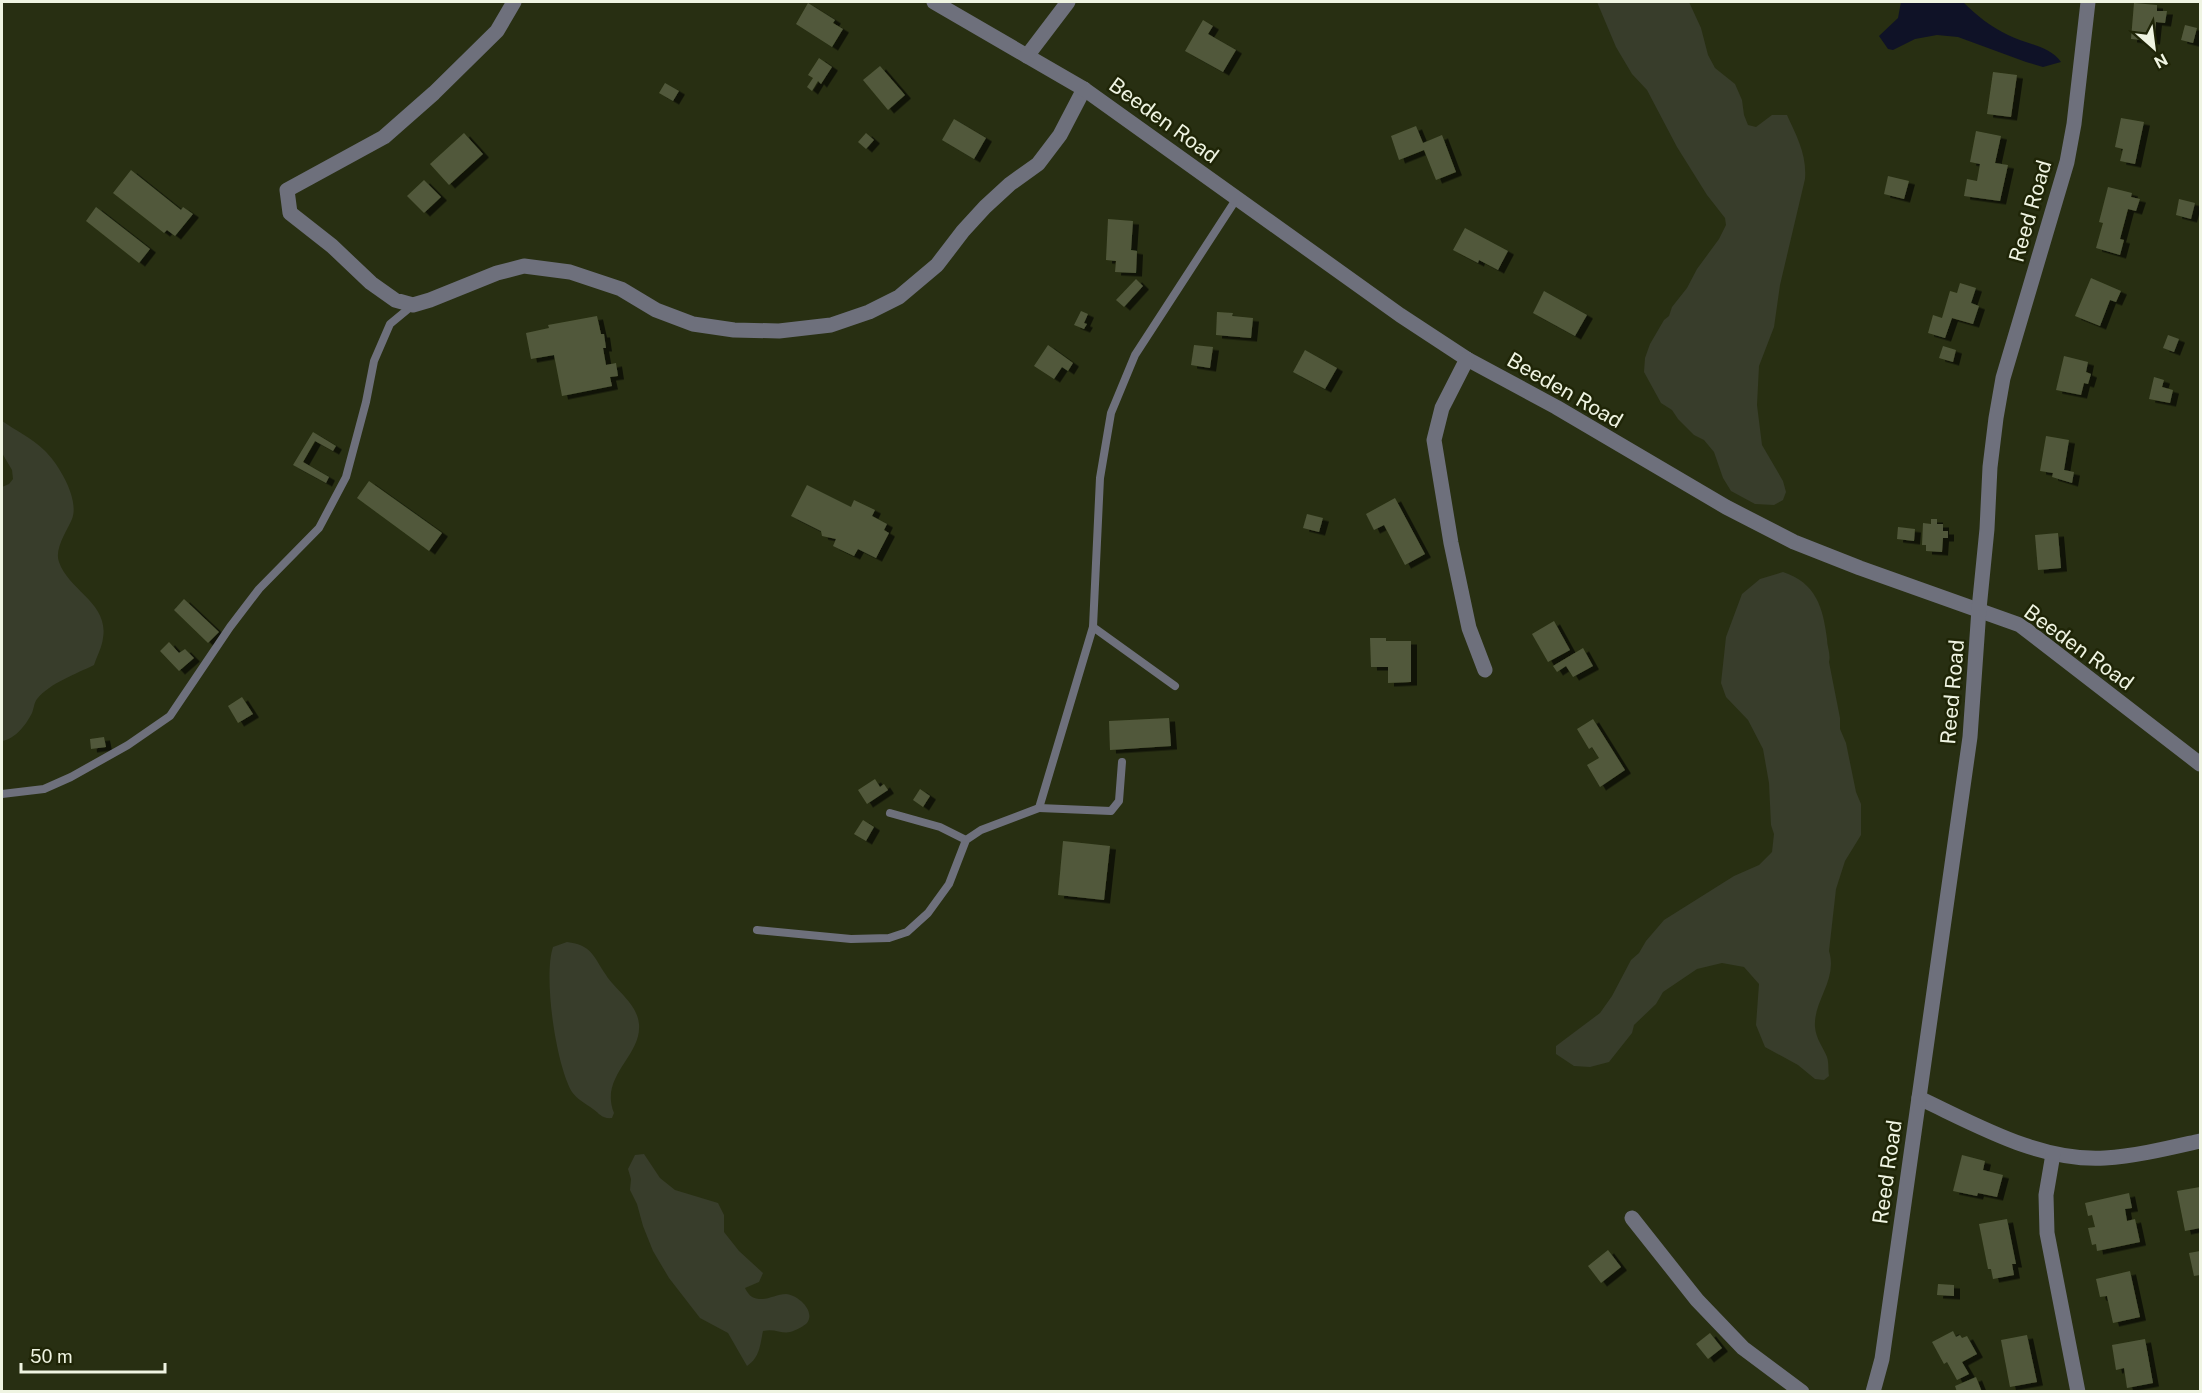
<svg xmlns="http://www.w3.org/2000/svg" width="2202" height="1393" font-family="'Public Sans',sans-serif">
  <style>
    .green { fill: #383d2b }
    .water { fill: #0f1227 }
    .building { fill: #51593a; filter: url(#shadow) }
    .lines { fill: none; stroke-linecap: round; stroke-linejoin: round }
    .service { stroke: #6e707c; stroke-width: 8 }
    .minor { stroke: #6e707c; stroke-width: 15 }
    .tertiary { stroke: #6e707c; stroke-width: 15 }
    .labels { text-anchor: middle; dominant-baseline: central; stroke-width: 5; stroke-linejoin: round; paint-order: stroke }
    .street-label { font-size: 21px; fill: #eff4e2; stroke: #1f2507 }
  </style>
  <defs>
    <filter id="shadow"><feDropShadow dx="6" dy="3.5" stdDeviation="0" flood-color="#0009"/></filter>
  </defs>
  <rect width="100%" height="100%" fill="#282f12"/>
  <g class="green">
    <path d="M1597,2h92l12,26 7,27 7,13 20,16 7,16 2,15 4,10 8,2 16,-12h15c10,22 20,40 18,64l-25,106 -6,42 -15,39 -2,39 5,40 21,36 3,11 -3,8 -9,5 -19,-1 -24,-13 -8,-13 -9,-26 -10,-12 -10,-5 -16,-16 -6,-9 -11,-7 -17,-31 1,-14 5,-14 14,-24 5,-4 3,-9 15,-19 10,-19 22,-30 7,-14 -1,-7 -18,-23 -30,-48 -30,-57 -15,-16 -16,-27z"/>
    <path d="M2,421c13,9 30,17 42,29 14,13 36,49 28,69 -5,12 -18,30 -13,43 10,29 50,41 44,76 -1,9 -6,18 -9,27 -18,9 -44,18 -57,34 -3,4 -3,9 -5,14 -6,12 -17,26 -30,28v-254l7,-3 4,-5 -1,-9 -10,-17z"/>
    <path d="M1783,572c33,11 40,35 44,67 0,8 4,15 2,23l11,56v11l6,14 10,49 5,12v31l-16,26 -9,28 -7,62c9,29 -16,50 -14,76 1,12 8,20 12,30 2,6 1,13 2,19l-5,4 -9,-1 -17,-14 -33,-18 -9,-22 3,-41 -15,-17 -22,-4 -25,6 -34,23 -7,12 -22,21 -2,8 -23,29 -19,5 -16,-1 -18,-12v-8l44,-33 12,-17 19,-36 8,-7 7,-12 18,-21 70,-44 25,-11 13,-13 2,-18 -3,-9 -2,-42 -6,-34 -15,-29 -22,-23 -5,-14 5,-46 16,-43 18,-15z"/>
    <path d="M567,942c25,3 26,14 39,33 10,16 31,28 33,49 3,32 -40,52 -25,89l-2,5c-10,1 -12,-4 -19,-9 -7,-5 -16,-10 -21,-17 -16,-27 -29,-115 -19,-145z"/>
    <path d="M644,1154l16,24 15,12 43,13 6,12v17l15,19 24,22 -4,9 -14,6c3,6 6,10 14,11 9,1 18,-5 27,-5 12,1 30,17 21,29 -3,3 -12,8 -17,9 -8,2 -16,-4 -27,-1 -3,14 -3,26 -16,35l-19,-33 -28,-15 -31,-40 -16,-27 -10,-25 -6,-22 -7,-14 1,-11 -3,-10 7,-14z"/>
  </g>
  <path class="water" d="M1901,2h62c13,13 28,25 45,33 17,9 41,10 53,27l-18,5 -17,-5 -68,-25 -21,-2 -22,4 -22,11 -5,-1 -9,-13 19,-18z"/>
  <g class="building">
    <path d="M808,3l27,17 -2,3 10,6 -11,18 -36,-23z"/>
    <path d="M2134,3l23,2v6h10l-2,12 -9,-1 -2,19 -23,-2z"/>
    <path d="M1203,20l10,6 -5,8 28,16 -13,22 -38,-21z"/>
    <path d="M2185,25l12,3 -4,15 -12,-3z"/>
    <path d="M819,58l13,9 -11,17 -3,-3 -6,10 -5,-4 6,-9 -5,-3z"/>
    <path d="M880,66l25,29 -17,15 -25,-30z"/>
    <path d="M1993,72l24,3 -6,42 -24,-3z"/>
    <path d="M665,83l14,8 -6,10 -14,-8z"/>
    <path d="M2121,118l23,4 -9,42 -15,-3 3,-12 -8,-2z"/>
    <path d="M954,119l32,19 -12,21 -32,-19z"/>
    <path d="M1416,126l7,17 19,-8 14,37 -20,8 -12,-30 -25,10 -8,-24z"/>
    <path d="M1976,131l25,5 -6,27 13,2 -8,36 -36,-5 3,-17 10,2 3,-17 -10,-2z"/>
    <path d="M464,133l19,21 -34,31 -19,-21z"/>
    <path d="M866,133l8,7 -8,9 -8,-7z"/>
    <path d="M131,170l50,40 2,-3 10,7 -18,22 -8,-6 -3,3 -51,-40z"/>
    <path d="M1888,176l21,5 -5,18 -20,-5z"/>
    <path d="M424,180l17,17 -17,16 -17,-17z"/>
    <path d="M2108,187l24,6 -1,4 9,2 -4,12 -8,-2 -8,30 4,1 -4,15 -24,-7 7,-25 -4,-1z"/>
    <path d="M2179,199l16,4 -4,16 -15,-4z"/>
    <path d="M96,207l54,42 -11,14 -53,-42z"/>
    <path d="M1108,219l25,2 -2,29 6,1 -1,22 -21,-1 1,-11 -10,-1z"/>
    <path d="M1465,228l43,23 -10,19 -19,-10 -1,3 -25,-13z"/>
    <path d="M2091,278l30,13 -5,11 -6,-2 -10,26 -25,-10z"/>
    <path d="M1136,279l7,7 -19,21 -8,-7z"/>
    <path d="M1960,283l16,5 -5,15 8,3 -6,18 -21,-6 -7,20 -17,-5 5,-18 9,3 8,-27 7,2z"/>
    <path d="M1544,291l43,24 -12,21 -42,-23z"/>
    <path d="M1081,311l7,3 -4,9 3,1 -3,5 -10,-4z"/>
    <path d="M1217,312l16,1 -1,3 21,2 -2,20 -35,-3z"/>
    <path d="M597,316l4,18h3l2,14h-3l3,17 10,-2 2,13 -8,1 2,9 -50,10 -8,-41 -23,4 -5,-26 23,-5 -1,-3z"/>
    <path d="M2168,335l11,4 -5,13 -11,-4z"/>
    <path d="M1048,345l25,18 -5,8 -6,-4 -8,12 -20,-13z"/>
    <path d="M1194,345l19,2 -3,21 -19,-3z"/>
    <path d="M1943,346l13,4 -3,12 -14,-4z"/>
    <path d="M1305,350l32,18 -12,21 -32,-17z"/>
    <path d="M2064,356l24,6 -2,10 5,2 -3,10 -4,-1 -3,12 -25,-5z"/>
    <path d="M2154,377l10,3 -2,7 11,3 -3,13 -21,-4z"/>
    <path d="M313,432l23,14 -3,5 -18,-10 -12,21 26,15 -3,6 -33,-18z"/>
    <path d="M2046,436l23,4 -5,30 10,2 -2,11 -20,-6 1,-4 -13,-2z"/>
    <path d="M369,481l73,52 -13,18 -72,-53z"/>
    <path d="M807,485l44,22 3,-7 21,10 -3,6 15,8 -3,6 5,3 -13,25 -18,-9 -4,7 -21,-10 3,-7 -14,-3 -1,-5 -30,-15z"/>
    <path d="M1395,498l30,56 -20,11 -21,-40 -10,5 -8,-16z"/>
    <path d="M1307,514l16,4 -4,14 -16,-4z"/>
    <path d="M1931,519h6v5h6v7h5v7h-5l-1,14 -16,-1v-6h-4l1,-22 8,1z"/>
    <path d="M1898,527l17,2 -1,12 -17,-2z"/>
    <path d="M2058,533l3,35 -23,2 -3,-35z"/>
    <path d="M184,599l35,33 -11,11 -34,-33z"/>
    <path d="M1554,621l16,29 -22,12 -16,-28z"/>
    <path d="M1370,638h16v3h25v41l-23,1v-16h-17z"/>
    <path d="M169,642l10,11 6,-4 9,9 -15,13 -19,-20z"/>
    <path d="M1583,648l10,18 -20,11 -7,-11 -9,6 -4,-6z"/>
    <path d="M242,697l11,17 -15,9 -10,-17z"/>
    <path d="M1169,718l2,28 -61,4 -1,-29z"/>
    <path d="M1593,719l32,51 -25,17 -13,-22 12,-7 -7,-11 -3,2 -12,-20z"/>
    <path d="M104,737l2,10 -15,2 -1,-10z"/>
    <path d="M875,779l5,8 4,-3 4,6 -21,14 -9,-14z"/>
    <path d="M920,789l10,7 -7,11 -10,-7z"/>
    <path d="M863,820l11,7 -8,14 -12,-7z"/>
    <path d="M1063,841l47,5 -6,54 -46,-5z"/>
    <path d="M1962,1155l23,6 -2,9 20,5 -6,22 -19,-4 -1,3 -24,-5z"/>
    <path d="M2200,1187v41l-15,3 -8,-40z"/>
    <path d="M2129,1193l3,15 -7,1 2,12 8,-2 5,23 -43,9 -1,-7 -4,1 -4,-17 7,-1 -3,-12 -4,1 -3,-13z"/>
    <path d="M2007,1219l9,45h-4l2,11 -21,4 -2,-10h-3l-9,-45z"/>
    <path d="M1608,1250l13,17 -20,16 -13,-17z"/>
    <path d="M2200,1251v24l-6,1 -5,-23z"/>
    <path d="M2130,1271l10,46 -27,6 -6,-27 -7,1 -4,-18z"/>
    <path d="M1938,1284l16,1v11l-17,-1z"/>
    <path d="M1953,1331l3,6 4,-2 2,3 5,-2 10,18 -15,8 7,12 -12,6 -10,-18 -3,2 -12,-22z"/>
    <path d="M1710,1333l12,15 -14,11 -12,-15z"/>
    <path d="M2027,1335l10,47 -27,5 -9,-47z"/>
    <path d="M2145,1339l8,44 -26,5 -3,-20 -8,2 -4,-25z"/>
    <path d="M1976,1377l6,15h-25l-2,-6z"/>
  </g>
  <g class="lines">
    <g class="service">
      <path d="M1093,627l-54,181 72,3 8,-10 3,-39"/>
      <path d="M1175,686l-82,-59 7,-149 11,-65 24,-58 102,-157"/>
      <path d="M2,794l42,-5 27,-12 57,-32 42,-29 60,-89 29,-38 60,-61 27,-51 20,-75 8,-41 16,-37 23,-19"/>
      <path d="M890,813l50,14 26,13"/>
      <path d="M757,930l94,9 38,-1 18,-6 21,-19 21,-29 17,-44 15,-10 58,-22"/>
    </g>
    <g class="minor">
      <path d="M514,2l-17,29 -63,62 -50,44 -97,53 3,23 42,33 39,37 24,17 18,5 17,-5 67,-27 27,-7 46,6 51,17 35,21 37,14 41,6 45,1 52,-6 38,-13 30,-15 38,-32 26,-34 22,-24 25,-23 28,-20 22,-29 24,-46"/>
      <path d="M934,2l150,87 316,226 67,44 89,48 170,100 68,35 66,26 160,57 180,139"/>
      <path d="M1027,56l41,-54"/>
      <path d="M1467,359l-25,49 -8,32 17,103 18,85 16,42"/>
      <path d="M1919,1098c58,27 121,64 186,60 32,-2 64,-10 95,-17"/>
      <path d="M2053,1154l-7,41 1,38 31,159"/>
      <path d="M1632,1218l65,82 46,48 59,44"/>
    </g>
    <path class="tertiary" d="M1873,1392l9,-33 88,-622 9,-128 8,-80 3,-62 6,-49 7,-40 64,-216 7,-38 14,-122"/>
  </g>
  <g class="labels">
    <g class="street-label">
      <text transform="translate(1164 120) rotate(36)">Beeden Road</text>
      <text transform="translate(2030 211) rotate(-74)">Reed Road</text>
      <text transform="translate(1565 390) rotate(30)">Beeden Road</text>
      <text transform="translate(2079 647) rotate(36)">Beeden Road</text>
      <text transform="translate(1952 692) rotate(-85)">Reed Road</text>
      <text transform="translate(1887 1172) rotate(-82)">Reed Road</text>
    </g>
  </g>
  <rect width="2202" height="1393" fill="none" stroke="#eff4e2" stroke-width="6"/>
  <g transform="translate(2154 48) rotate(152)" stroke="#1f2507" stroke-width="4.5" paint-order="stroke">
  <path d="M0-4.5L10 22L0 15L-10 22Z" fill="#eff4e2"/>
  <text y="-9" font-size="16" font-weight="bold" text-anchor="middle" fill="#eff4e2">N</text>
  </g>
  <path d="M21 1363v9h144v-9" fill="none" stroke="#eff4e2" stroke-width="3"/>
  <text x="30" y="1363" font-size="18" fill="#eff4e2" stroke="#1f2507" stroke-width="4.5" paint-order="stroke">50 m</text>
</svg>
